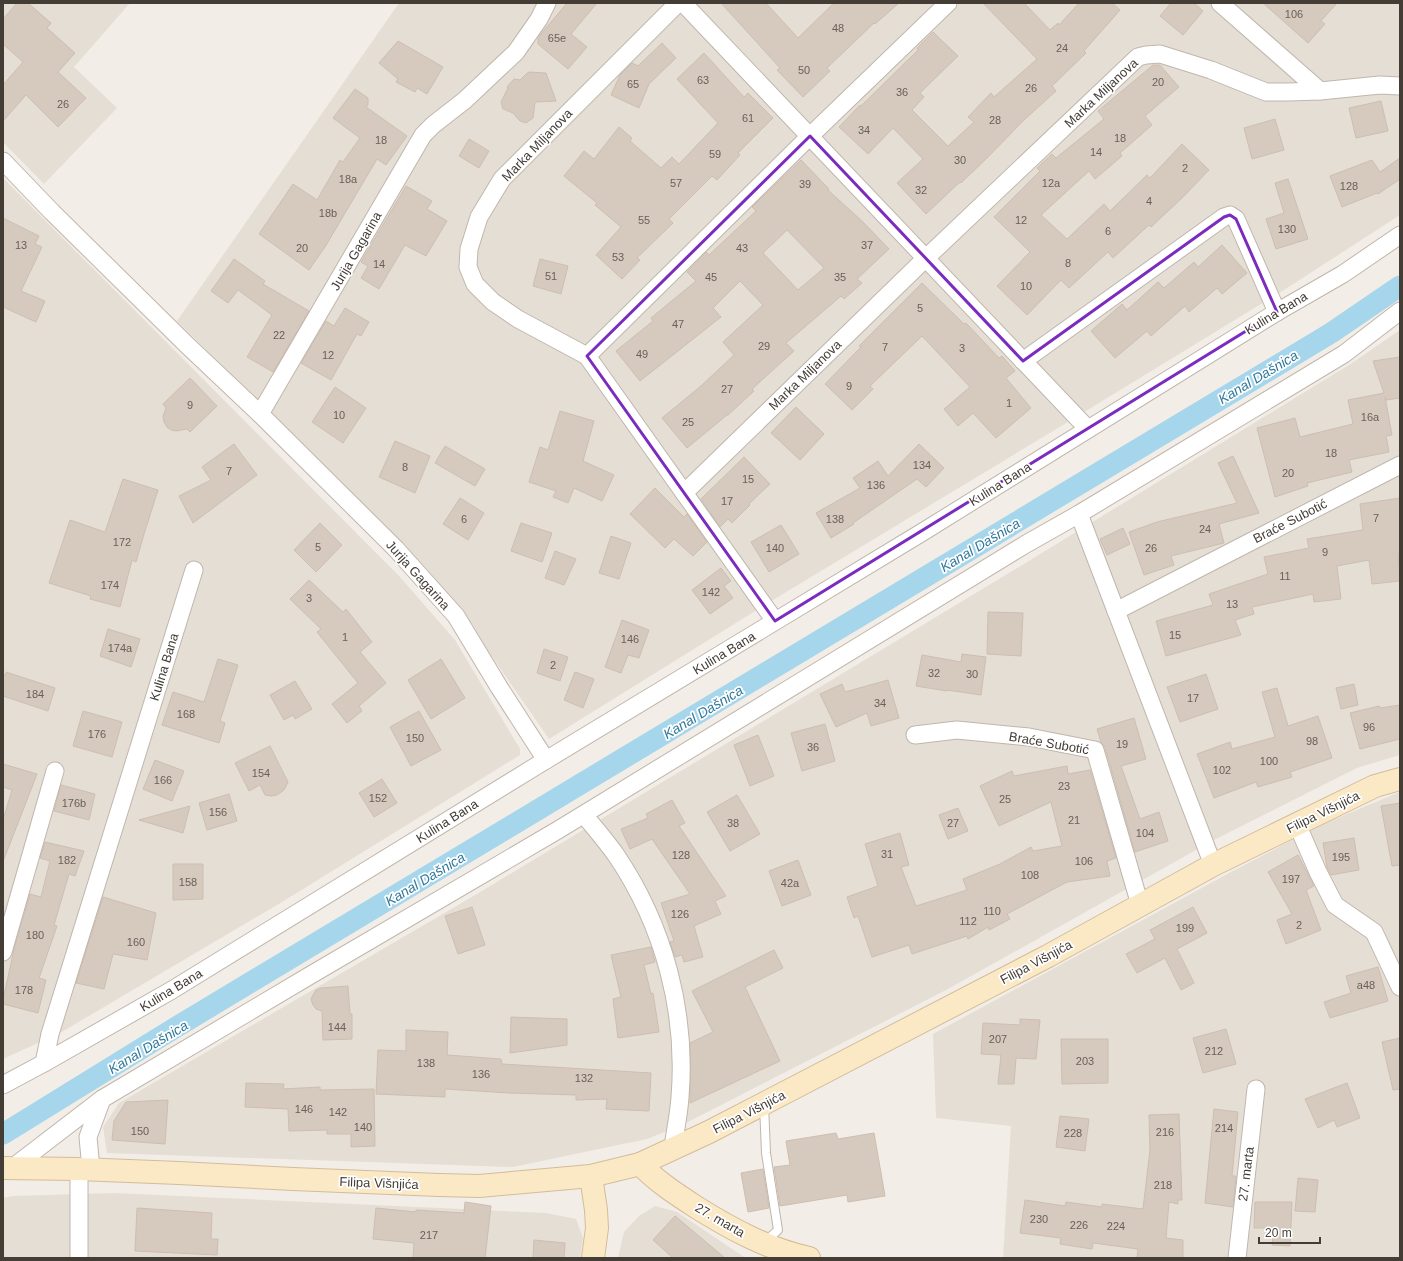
<svg xmlns="http://www.w3.org/2000/svg" width="1403" height="1261" font-family="Helvetica,sans-serif">
  <style>
    .residential { fill: #e5ded4 }
    .lines { fill: none; stroke-linecap: round; stroke-linejoin: round }
    .canal { stroke: #a5d6eb; stroke-width: 21 }
    .building { fill: #d6cabf; stroke: #cdbeb0; fill-rule: evenodd }
    .lane-casing { stroke: #c0b6ac; stroke-width: 10 }
    .street-casing { stroke: #c0b6ac; stroke-width: 19 }
    .secondary-casing { stroke: #d2bd9a; stroke-width: 24 }
    .lane { stroke: #fff; stroke-width: 8 }
    .street { stroke: #fff; stroke-width: 17 }
    .secondary { stroke: #fbe9c6; stroke-width: 22 }
    .marked { fill: none; stroke: #7b2cbf; stroke-width: 3; stroke-linejoin: round }
    .labels { text-anchor: middle; dominant-baseline: central; stroke-width: 3.5; stroke-linejoin: round; paint-order: stroke }
    .number-label { font-size: 11px; fill: #686058 }
    .street-label { font-size: 13px; fill: #443d36; stroke: #fff }
    .water-label { font-size: 14px; font-style: italic; fill: #31799a; stroke: #fff }
  </style>
  <rect width="100%" height="100%" fill="#f2ede6"/>
  <g class="residential">
    <path d="M3,3h127l-56,64 43,41 -73,76 -41,-42z"/>
    <path d="M399,3h1001v212l-116,75 -221,135 -290,175 -224,139 -65,-94 -11,-20 -18,-22 -49,-55 -229,-227z"/>
    <path d="M3,178l397,399 55,63 65,109v6l-238,147 -222,131 -57,26z"/>
    <path d="M1400,330v425l-43,13 -145,73 -264,148 -264,135 -37,15 -134,28 -406,-14 -4,-26 16,-24 358,-209 555,-335 317,-194z"/>
    <path d="M1400,792v466h-397l8,-132 -75,-8 -3,-84 300,-163 90,-47z"/>
    <path d="M114,1193l432,20 30,6 7,19 -3,20h-577v-60l10,-2z"/>
    <path d="M655,1206l22,6 67,45 13,1h-139l6,-26 15,-16z"/>
  </g>
  <g class="lines">
    <path class="canal" d="M3,1134l175,-108 1153,-693 69,-47"/>
  </g>
  <g class="building">
    <path d="M17,3h11l23,20 -4,5 28,25 -17,19 28,26 -28,29 -32,-32 -23,26v-36l20,-23 -20,-18v-25z"/>
    <path d="M567,3h30l-26,31 16,13 -19,22 -30,-25v-5l3,-5z"/>
    <path d="M721,3h45l32,35 36,-35h65l-24,21 -1,-1 -47,45 3,3 -27,26 -26,-27 3,-2z"/>
    <path d="M983,3h41l26,27 8,-7 1,2 20,-22h33l8,7 -36,41 2,2 -34,33 4,5 -32,29 -37,38 -26,25 -1,-1 -34,32 -29,-31 26,-24 -30,-31 -25,26 -29,-27 21,-22 1,1 57,-56 -1,-2 16,-16 25,24 -38,37 4,4 -12,13 36,36 26,-24 -6,-5 23,-24 3,4 43,-38z"/>
    <path d="M1171,3h23l9,8 -20,24 -23,-19z"/>
    <path d="M1263,3h74l-16,18 4,3 -17,19z"/>
    <path d="M398,41l45,26 -16,27 -10,-6 -2,4 -19,-10 2,-3 -19,-16z"/>
    <path d="M662,43l14,15 -27,26 -10,24 -28,-13 9,-20 12,-12 6,3z"/>
    <path d="M704,53l40,44 4,-4 25,25 -35,35 2,2 -23,25 -5,-4 -43,43 4,4 -36,35 3,2 -18,19 -26,-24 25,-28 -26,-22 2,-2 -33,-27 20,-25 10,8 25,-32 13,11 -2,3 31,27 11,-11 7,7 39,-41 -41,-44z"/>
    <path d="M1153,65h7l19,22 -34,29 7,9 -32,28 2,3 -27,23 -6,-8 -48,44 26,24 37,-35 6,7 37,-36 3,3 32,-34 27,26 -27,28 -31,29 -2,-2 -36,33 -5,-6 -39,36 -8,-8 -34,35 -30,-29 33,-34 -36,-35 46,-46 -3,-3 15,-14 4,4 48,-39 -6,-8z"/>
    <path d="M529,72l17,1 10,28 -21,1 -2,16 -7,5 -6,-2 -7,-8 -10,-4 -2,-7 7,-14 -1,-1 7,-8 6,1 6,-6z"/>
    <path d="M355,89l13,9v7l-2,2 41,29 -21,29 -9,-6 -52,88 -16,23 -50,-36 34,-50 24,16 23,-40 3,2 17,-24 -27,-20z"/>
    <path d="M1381,101l7,30 -32,7 -7,-30z"/>
    <path d="M1275,119l9,31 -32,9 -8,-31z"/>
    <path d="M469,139l20,12 -10,17 -20,-12z"/>
    <path d="M1400,158v21l-22,15 -1,-1 -35,14 -12,-31 42,-16 8,12z"/>
    <path d="M801,160l28,29 -1,1 35,32 26,27 -32,30 5,4 -18,16 -3,-3 -55,47 8,8 -42,38 2,2 -26,24h-1l-40,33 -25,-30 39,-32 33,-31 -11,-13 40,-37 -23,-24 -27,27 8,9 -81,64 -24,-30 37,-30 -2,-3 45,-37 -9,-9 19,-20 3,3 47,-44 -4,-4zM787,230l37,38 -26,22 -35,-37z"/>
    <path d="M1288,179l20,60 -32,10 -10,-30 18,-6 -9,-30z"/>
    <path d="M406,186l26,15 -5,8 20,12 -21,35 -21,-11 -26,44 -18,-11 7,-12 -7,-4z"/>
    <path d="M3,218l36,18 -4,8 7,3 -21,44 24,10 -9,21 -33,-15z"/>
    <path d="M1222,245l25,28 -25,21 -5,-6 -28,24 -4,-6 -34,30 -4,-5 -32,27 -24,-27 31,-27 5,6 31,-28 6,6 30,-26 4,5z"/>
    <path d="M234,259l31,22 -2,3 46,27 -36,61 -26,-15 25,-42 -34,-25 -10,13 -17,-12z"/>
    <path d="M540,259l28,7 -7,28 -28,-8z"/>
    <path d="M922,283l42,41 2,-1 33,35 3,-2 13,15 -9,7 25,30 -35,30 -23,-25 -15,13 -14,-17 26,-22 -48,-51 -52,50 3,3 -21,21 -27,-26 36,-37 -2,-1z"/>
    <path d="M345,308l24,14 -8,14 -4,-2 -26,46 -30,-17 25,-42 8,5z"/>
    <path d="M1400,357v41l-14,2 -1,-3 7,38 -6,1 3,16 -40,8 3,12 -45,11 1,3 -33,11 -18,-69 38,-10 5,19 53,-13 -5,-24 36,-7 -11,-32z"/>
    <path d="M190,378l27,28 -27,26 -3,-3 -11,2 -5,-1 -4,-3 -3,-5 -1,-6 3,-8 -3,-4z"/>
    <path d="M335,387l31,21 -23,35 -31,-21z"/>
    <path d="M796,407l28,27 -24,26 -29,-27z"/>
    <path d="M560,411l34,10 -11,40 31,14 -12,26 -28,-13 -6,15 -15,-6 3,-6 -27,-9 11,-35 8,3z"/>
    <path d="M395,441l35,15 -15,37 -36,-16z"/>
    <path d="M234,444l23,31 -64,48 -14,-27 32,-16 -9,-13z"/>
    <path d="M919,444l25,24 -18,19 -9,-8 -64,44 1,1 -23,14 -15,-25 44,-25 -7,-10 25,-17 10,15z"/>
    <path d="M445,446l40,23 -10,17 -40,-23z"/>
    <path d="M1233,456l26,57 -40,11 5,19 -53,13 3,9 -30,10 -15,-43 28,-10 80,-19 -19,-40z"/>
    <path d="M744,457l26,27 -21,20 1,1 -18,18 -4,-4 -8,8 -19,-28z"/>
    <path d="M123,479l35,11 -14,44 -8,28 -4,-2 -12,47 -30,-8 1,-3 -42,-13 21,-63 35,12z"/>
    <path d="M655,488l29,29 3,-3 20,28 -14,14 -19,-17 -9,9 -35,-34z"/>
    <path d="M460,498l24,15 -16,27 -25,-16z"/>
    <path d="M1400,498v54l-2,1 2,28 -28,3 -3,-24 -32,6 4,33 -27,3 -1,-8 -61,13 2,7 -19,6 6,15 -75,21 -10,-35 57,-16 -4,-11 59,-20 -4,-17 45,-9 -2,-9 56,-9 -3,-26z"/>
    <path d="M320,523l22,22 -26,27 -22,-22z"/>
    <path d="M521,523l31,10 -10,29 -31,-11z"/>
    <path d="M781,525l18,29 -30,18 -18,-30z"/>
    <path d="M1123,528l7,16 -23,11 -7,-16z"/>
    <path d="M611,536l20,7 -12,36 -20,-6z"/>
    <path d="M555,551l21,8 -12,26 -19,-7z"/>
    <path d="M721,568l10,13 -7,5 9,12 -23,16 -18,-24z"/>
    <path d="M309,580l34,32 3,-3 26,33 -12,10 26,31 -27,23 3,5 -15,12 -15,-19 26,-21 -41,-51 4,-3 -31,-30z"/>
    <path d="M988,612l35,1 -2,43 -34,-2z"/>
    <path d="M622,620l27,10 -10,28 -11,-3 -7,18 -16,-6z"/>
    <path d="M108,629l32,10 -9,28 -31,-11z"/>
    <path d="M544,649l24,8 -8,24 -23,-8z"/>
    <path d="M962,654l24,3 -5,38 -34,-5v1l-31,-5 6,-31 39,7z"/>
    <path d="M218,659l20,6 -18,56 5,2 -6,20 -57,-18 11,-33 31,10z"/>
    <path d="M441,659l24,39 -34,21 -23,-39z"/>
    <path d="M6,672l49,16 -7,23 -45,-15v-22l3,1z"/>
    <path d="M575,672l19,7 -11,29 -19,-8z"/>
    <path d="M1206,674l12,35 -38,13 -13,-35z"/>
    <path d="M888,680l11,38 -28,8 -4,-13 -31,14 -16,-33 22,-10 3,8z"/>
    <path d="M295,681l17,28 -17,10 -2,-4 -9,5 -14,-25z"/>
    <path d="M1354,684l4,21 -17,4 -5,-21z"/>
    <path d="M1277,688l11,38 30,-10 14,42 -42,14 2,5 -34,10 -2,-5 -42,16 -17,-44 33,-12 2,7 43,-12 -13,-45z"/>
    <path d="M1400,705v34l-40,10 -10,-36 29,-7 1,2z"/>
    <path d="M83,711l39,11 -10,35 -39,-11z"/>
    <path d="M419,711l22,39 -30,16 -21,-39z"/>
    <path d="M1134,718l12,41 -25,7 19,53 19,-7 9,29 -33,11 -30,-105 -4,-5 -4,-13z"/>
    <path d="M825,724l10,37 -33,10 -11,-38z"/>
    <path d="M758,735l16,41 -24,10 -16,-41z"/>
    <path d="M270,746l18,36 -4,8 -7,5 -6,1 -6,-1 -5,-10 -11,6 -14,-28z"/>
    <path d="M155,760l29,11 -12,30 -29,-12z"/>
    <path d="M3,764l34,10 -33,85h-1v-39l9,-30 -9,-3z"/>
    <path d="M1067,766l1,8 22,-4 26,88 -9,3 3,15 -43,6 -60,32 3,5 -21,11 -1,-3 -20,12 -1,-3 -55,18 -3,-9 -37,12 -14,-41 -4,2 -7,-21 31,-11 -13,-42 35,-11 9,32 -8,2 15,39 51,-16 -4,-11 37,-15 31,-17 2,4 29,-5 -11,-44 -52,24 -19,-40 32,-15 2,5z"/>
    <path d="M382,779l15,24 -23,14 -15,-24z"/>
    <path d="M61,785l34,9 -6,26 -35,-9z"/>
    <path d="M229,794l8,27 -30,9 -8,-27z"/>
    <path d="M737,795l23,39 -30,17 -23,-39z"/>
    <path d="M672,800l13,23 -6,3 47,70 -11,5 6,13 -27,12 9,31 -19,5 -2,-7 -7,2 -5,-15 4,-1 -13,-38 29,-9 -38,-55 -22,10 -9,-20 27,-11 -2,-4z"/>
    <path d="M1400,803v62l-8,1 -11,-60z"/>
    <path d="M190,806l-7,27 -44,-13z"/>
    <path d="M958,808l10,23 -20,8 -9,-24z"/>
    <path d="M1354,838l5,32 -28,5 -4,-8 -4,-24z"/>
    <path d="M45,842l39,9 -9,25 -6,-2 -15,51 3,1 -18,52 7,2 -8,33 -35,-9v-4l12,-55 15,-51 11,3 9,-36 -10,-3z"/>
    <path d="M1298,855l16,31 -8,4 15,40 -35,14 -9,-24 15,-6 -24,-42z"/>
    <path d="M798,860l13,35 -29,11 -13,-35z"/>
    <path d="M173,864h30v35l-30,1z"/>
    <path d="M103,897l53,16 -9,47 -34,-6 -9,35 -28,-6z"/>
    <path d="M472,907l13,38 -27,9 -13,-38z"/>
    <path d="M1193,907l14,26 -30,16 17,34 -13,7 -16,-32 -28,15 -11,-19 29,-15 -5,-9z"/>
    <path d="M651,947l4,15 -11,3 7,29 2,-1 6,39 -41,6 -5,-39 8,-2 -10,-42z"/>
    <path d="M774,950l9,18 -38,19 35,74 -90,42v-60l23,-11 -21,-41z"/>
    <path d="M1378,967l10,34 -58,17 -6,-16 27,-9 -5,-17z"/>
    <path d="M348,986l2,28h2v25l-29,1 -1,-29 -6,-2 -3,-4 -2,-6 2,-4 3,-5 5,-2z"/>
    <path d="M511,1017l56,2v26l-57,8z"/>
    <path d="M1020,1019l20,1 -4,39 -20,-1 -2,26h-16l3,-29 -20,-1 2,-31 37,2z"/>
    <path d="M1226,1029l10,35 -33,9 -10,-35z"/>
    <path d="M406,1030l42,2 -1,23 54,4 1,5 149,9 -2,38 -43,-2 1,-10 -31,1v-5l-67,-2 -64,-4v8l-69,-3 2,-44 28,1z"/>
    <path d="M1400,1038v51l-7,1 -11,-48z"/>
    <path d="M1061,1039h47v44l-46,1z"/>
    <path d="M246,1083l38,1 -1,5 37,-2v3l54,-1 1,57 -24,1v-13h-24v-4l-38,1 -1,-22 -43,-2z"/>
    <path d="M1347,1083l13,35 -23,9 -3,-7 -16,8 -13,-29z"/>
    <path d="M168,1100l-3,44 -53,-4 2,-19 12,-19z"/>
    <path d="M1214,1109l24,3 -6,64h4l-3,31 -28,-4z"/>
    <path d="M1179,1114l3,86h-4v4l-9,-2 -3,36 17,2v18h-46l1,-9 -45,-6 -1,6 -32,-5 1,-6 -41,-5 5,-33 40,6 1,-4 36,5v-3l41,5 7,-59 -1,-35z"/>
    <path d="M1060,1116l29,3 -4,32 -29,-4z"/>
    <path d="M836,1133l2,6 36,-6 11,63 -37,6 -1,-7 -67,11 -6,-39 16,-2 -4,-24z"/>
    <path d="M763,1169l6,39 -21,4 -7,-39z"/>
    <path d="M1298,1178l20,2 -3,32 -20,-1z"/>
    <path d="M465,1202l26,4 -6,52h-72l1,-15 -41,-4 3,-31 40,4v-2l48,3z"/>
    <path d="M1255,1202h37l-2,44 -18,-1 2,-17h-20z"/>
    <path d="M137,1208l75,5 -1,26h7l-1,16 -82,-4z"/>
    <path d="M675,1216l19,16 31,26h-52l-20,-18z"/>
    <path d="M534,1240l31,3 -1,15h-31z"/>
  </g>
  <g class="lines">
    <defs>
      <path id="lane" d="M764,1104l2,49 12,77 -13,12"/>
      <g id="street">
        <path d="M678,3l-176,176 -23,38 -10,32 -1,18 7,17 18,18 25,17 69,37 188,265"/>
        <path d="M683,3l405,426"/>
        <path d="M1220,3l100,88 60,-6 20,1"/>
        <path d="M3,161l49,51 136,134 72,68 136,135 60,67 43,71 47,73"/>
        <path d="M587,356l223,-220 138,-133"/>
        <path d="M1023,361l201,-144 6,-2 6,4 41,93"/>
        <path d="M260,414l163,-279 10,-10 32,-25 51,-48 23,-33 8,-16"/>
        <path d="M684,493l242,-235 212,-201 8,-2 14,-1 51,16 55,22h22l32,-1"/>
        <path d="M1079,514l134,351"/>
        <path d="M1116,611l284,-146"/>
        <path d="M915,735l42,-5 72,7 66,13 45,155"/>
        <path d="M584,815c11,13 22,26 32,40 48,71 71,157 64,242 -1,17 -5,34 -7,51"/>
        <path d="M1297,824l21,48 17,33 39,27 26,55"/>
        <path d="M3,952l52,-181"/>
        <path d="M44,1063l6,-29 144,-464"/>
        <path d="M3,1085l41,-22 128,-73 374,-230 375,-227 356,-221 66,-38 57,-39"/>
        <path d="M102,1099l207,-123 249,-146 468,-286 53,-30 265,-160 56,-43"/>
        <path d="M12,1168l90,-69 -14,38 3,32"/>
        <path d="M79,1258v-89"/>
        <path d="M1237,1258l19,-169"/>
      </g>
      <g id="secondary">
        <path d="M640,1164c16,17 36,30 56,43 35,22 72,42 113,51"/>
        <path d="M3,1168l76,1 100,4 114,6 146,6 40,1 112,-10 49,-12 69,-32 339,-176 165,-91 162,-79 25,-7"/>
        <path d="M591,1176l5,34 1,18 -4,30"/>
      </g>
    </defs>
    <use href="#lane" class="lane-casing"/>
    <use href="#street" class="street-casing"/>
    <use href="#secondary" class="secondary-casing"/>
    <use href="#lane" class="lane"/>
    <use href="#street" class="street"/>
    <use href="#secondary" class="secondary"/>
  </g>
  <path class="marked" d="M810,136l213,225 201,-144 6,-2 6,4 41,93 -502,309 -188,-265z"/>
  <g class="labels">
    <g class="number-label">
      <text x="1294" y="14">106</text>
      <text x="838" y="28">48</text>
      <text x="557" y="38">65e</text>
      <text x="1062" y="48">24</text>
      <text x="804" y="70">50</text>
      <text x="703" y="80">63</text>
      <text x="1158" y="82">20</text>
      <text x="633" y="84">65</text>
      <text x="1031" y="88">26</text>
      <text x="902" y="92">36</text>
      <text x="63" y="104">26</text>
      <text x="748" y="118">61</text>
      <text x="995" y="120">28</text>
      <text x="864" y="130">34</text>
      <text x="1120" y="138">18</text>
      <text x="381" y="140">18</text>
      <text x="1096" y="152">14</text>
      <text x="715" y="154">59</text>
      <text x="960" y="160">30</text>
      <text x="1185" y="168">2</text>
      <text x="348" y="179">18a</text>
      <text x="676" y="183">57</text>
      <text x="1051" y="183">12a</text>
      <text x="805" y="184">39</text>
      <text x="1349" y="186">128</text>
      <text x="921" y="190">32</text>
      <text x="1149" y="201">4</text>
      <text x="328" y="213">18b</text>
      <text x="644" y="220">55</text>
      <text x="1021" y="220">12</text>
      <text x="1287" y="229">130</text>
      <text x="1108" y="231">6</text>
      <text x="21" y="245">13</text>
      <text x="867" y="245">37</text>
      <text x="302" y="248">20</text>
      <text x="742" y="248">43</text>
      <text x="618" y="257">53</text>
      <text x="1068" y="263">8</text>
      <text x="379" y="264">14</text>
      <text x="551" y="276">51</text>
      <text x="711" y="277">45</text>
      <text x="840" y="277">35</text>
      <text x="1026" y="286">10</text>
      <text x="920" y="308">5</text>
      <text x="678" y="324">47</text>
      <text x="279" y="335">22</text>
      <text x="764" y="346">29</text>
      <text x="885" y="347">7</text>
      <text x="962" y="348">3</text>
      <text x="642" y="354">49</text>
      <text x="328" y="355">12</text>
      <text x="849" y="386">9</text>
      <text x="727" y="389">27</text>
      <text x="1009" y="403">1</text>
      <text x="190" y="405">9</text>
      <text x="339" y="415">10</text>
      <text x="1370" y="417">16a</text>
      <text x="688" y="422">25</text>
      <text x="1331" y="453">18</text>
      <text x="922" y="465">134</text>
      <text x="405" y="467">8</text>
      <text x="229" y="471">7</text>
      <text x="1288" y="473">20</text>
      <text x="748" y="479">15</text>
      <text x="876" y="485">136</text>
      <text x="727" y="501">17</text>
      <text x="1376" y="518">7</text>
      <text x="464" y="519">6</text>
      <text x="835" y="519">138</text>
      <text x="1205" y="529">24</text>
      <text x="122" y="542">172</text>
      <text x="318" y="547">5</text>
      <text x="775" y="548">140</text>
      <text x="1151" y="548">26</text>
      <text x="1325" y="552">9</text>
      <text x="1285" y="576">11</text>
      <text x="110" y="585">174</text>
      <text x="711" y="592">142</text>
      <text x="309" y="598">3</text>
      <text x="1232" y="604">13</text>
      <text x="1175" y="635">15</text>
      <text x="345" y="637">1</text>
      <text x="630" y="639">146</text>
      <text x="120" y="648">174a</text>
      <text x="553" y="665">2</text>
      <text x="934" y="673">32</text>
      <text x="972" y="674">30</text>
      <text x="35" y="694">184</text>
      <text x="1193" y="698">17</text>
      <text x="880" y="703">34</text>
      <text x="186" y="714">168</text>
      <text x="1369" y="727">96</text>
      <text x="97" y="734">176</text>
      <text x="415" y="738">150</text>
      <text x="1312" y="741">98</text>
      <text x="1122" y="744">19</text>
      <text x="813" y="747">36</text>
      <text x="1269" y="761">100</text>
      <text x="1222" y="770">102</text>
      <text x="261" y="773">154</text>
      <text x="163" y="780">166</text>
      <text x="1064" y="786">23</text>
      <text x="378" y="798">152</text>
      <text x="1005" y="799">25</text>
      <text x="74" y="803">176b</text>
      <text x="218" y="812">156</text>
      <text x="1074" y="820">21</text>
      <text x="733" y="823">38</text>
      <text x="953" y="823">27</text>
      <text x="1145" y="833">104</text>
      <text x="887" y="854">31</text>
      <text x="681" y="855">128</text>
      <text x="1341" y="857">195</text>
      <text x="67" y="860">182</text>
      <text x="1084" y="861">106</text>
      <text x="1030" y="875">108</text>
      <text x="1291" y="879">197</text>
      <text x="188" y="882">158</text>
      <text x="790" y="883">42a</text>
      <text x="992" y="911">110</text>
      <text x="680" y="914">126</text>
      <text x="968" y="921">112</text>
      <text x="1299" y="925">2</text>
      <text x="1185" y="928">199</text>
      <text x="35" y="935">180</text>
      <text x="136" y="942">160</text>
      <text x="1366" y="985">a48</text>
      <text x="24" y="990">178</text>
      <text x="337" y="1027">144</text>
      <text x="998" y="1039">207</text>
      <text x="1214" y="1051">212</text>
      <text x="1085" y="1061">203</text>
      <text x="426" y="1063">138</text>
      <text x="481" y="1074">136</text>
      <text x="584" y="1078">132</text>
      <text x="304" y="1109">146</text>
      <text x="338" y="1112">142</text>
      <text x="363" y="1127">140</text>
      <text x="1224" y="1128">214</text>
      <text x="140" y="1131">150</text>
      <text x="1165" y="1132">216</text>
      <text x="1073" y="1133">228</text>
      <text x="1163" y="1185">218</text>
      <text x="1039" y="1219">230</text>
      <text x="1079" y="1225">226</text>
      <text x="1116" y="1226">224</text>
      <text x="429" y="1235">217</text>
    </g>
    <g class="street-label">
      <text transform="translate(1101 93) rotate(-43)">Marka Miljanova</text>
      <text transform="translate(537 145) rotate(-46)">Marka Miljanova</text>
      <text transform="translate(356 251) rotate(-60)">Jurija Gagarina</text>
      <text transform="translate(1276 313) rotate(-31)">Kulina Bana</text>
      <text transform="translate(805 375) rotate(-44)">Marka Miljanova</text>
      <text transform="translate(1000 484) rotate(-32)">Kulina Bana</text>
      <text transform="translate(1290 521) rotate(-27)">Braće Subotić</text>
      <text transform="translate(418 575) rotate(48)">Jurija Gagarina</text>
      <text transform="translate(724 653) rotate(-31)">Kulina Bana</text>
      <text transform="translate(164 667) rotate(-73)">Kulina Bana</text>
      <text transform="translate(1049 743) rotate(10)">Braće Subotić</text>
      <text transform="translate(1323 812) rotate(-26)">Filipa Višnjića</text>
      <text transform="translate(447 821) rotate(-32)">Kulina Bana</text>
      <text transform="translate(1036 962) rotate(-28)">Filipa Višnjića</text>
      <text transform="translate(171 990) rotate(-31)">Kulina Bana</text>
      <text transform="translate(749 1112) rotate(-27)">Filipa Višnjića</text>
      <text transform="translate(1246 1174) rotate(-83)">27. marta</text>
      <text transform="translate(379 1183) rotate(2)">Filipa Višnjića</text>
      <text transform="translate(720 1220) rotate(30)">27. marta</text>
    </g>
    <g class="water-label">
      <text transform="translate(1258 377) rotate(-31)">Kanal Dašnica</text>
      <text transform="translate(980 545) rotate(-31)">Kanal Dašnica</text>
      <text transform="translate(703 712) rotate(-31)">Kanal Dašnica</text>
      <text transform="translate(425 879) rotate(-31)">Kanal Dašnica</text>
      <text transform="translate(148 1047) rotate(-31)">Kanal Dašnica</text>
    </g>
  </g>
  <rect width="1403" height="1261" fill="none" stroke="#443d36" stroke-width="8"/>
  <path d="M1259 1237v6h61v-6" fill="none" stroke="#443d36" stroke-width="2"/>
  <text x="1265" y="1237" font-size="12" fill="#443d36" stroke="#ffffff" stroke-width="3" paint-order="stroke">20 m</text>
</svg>
